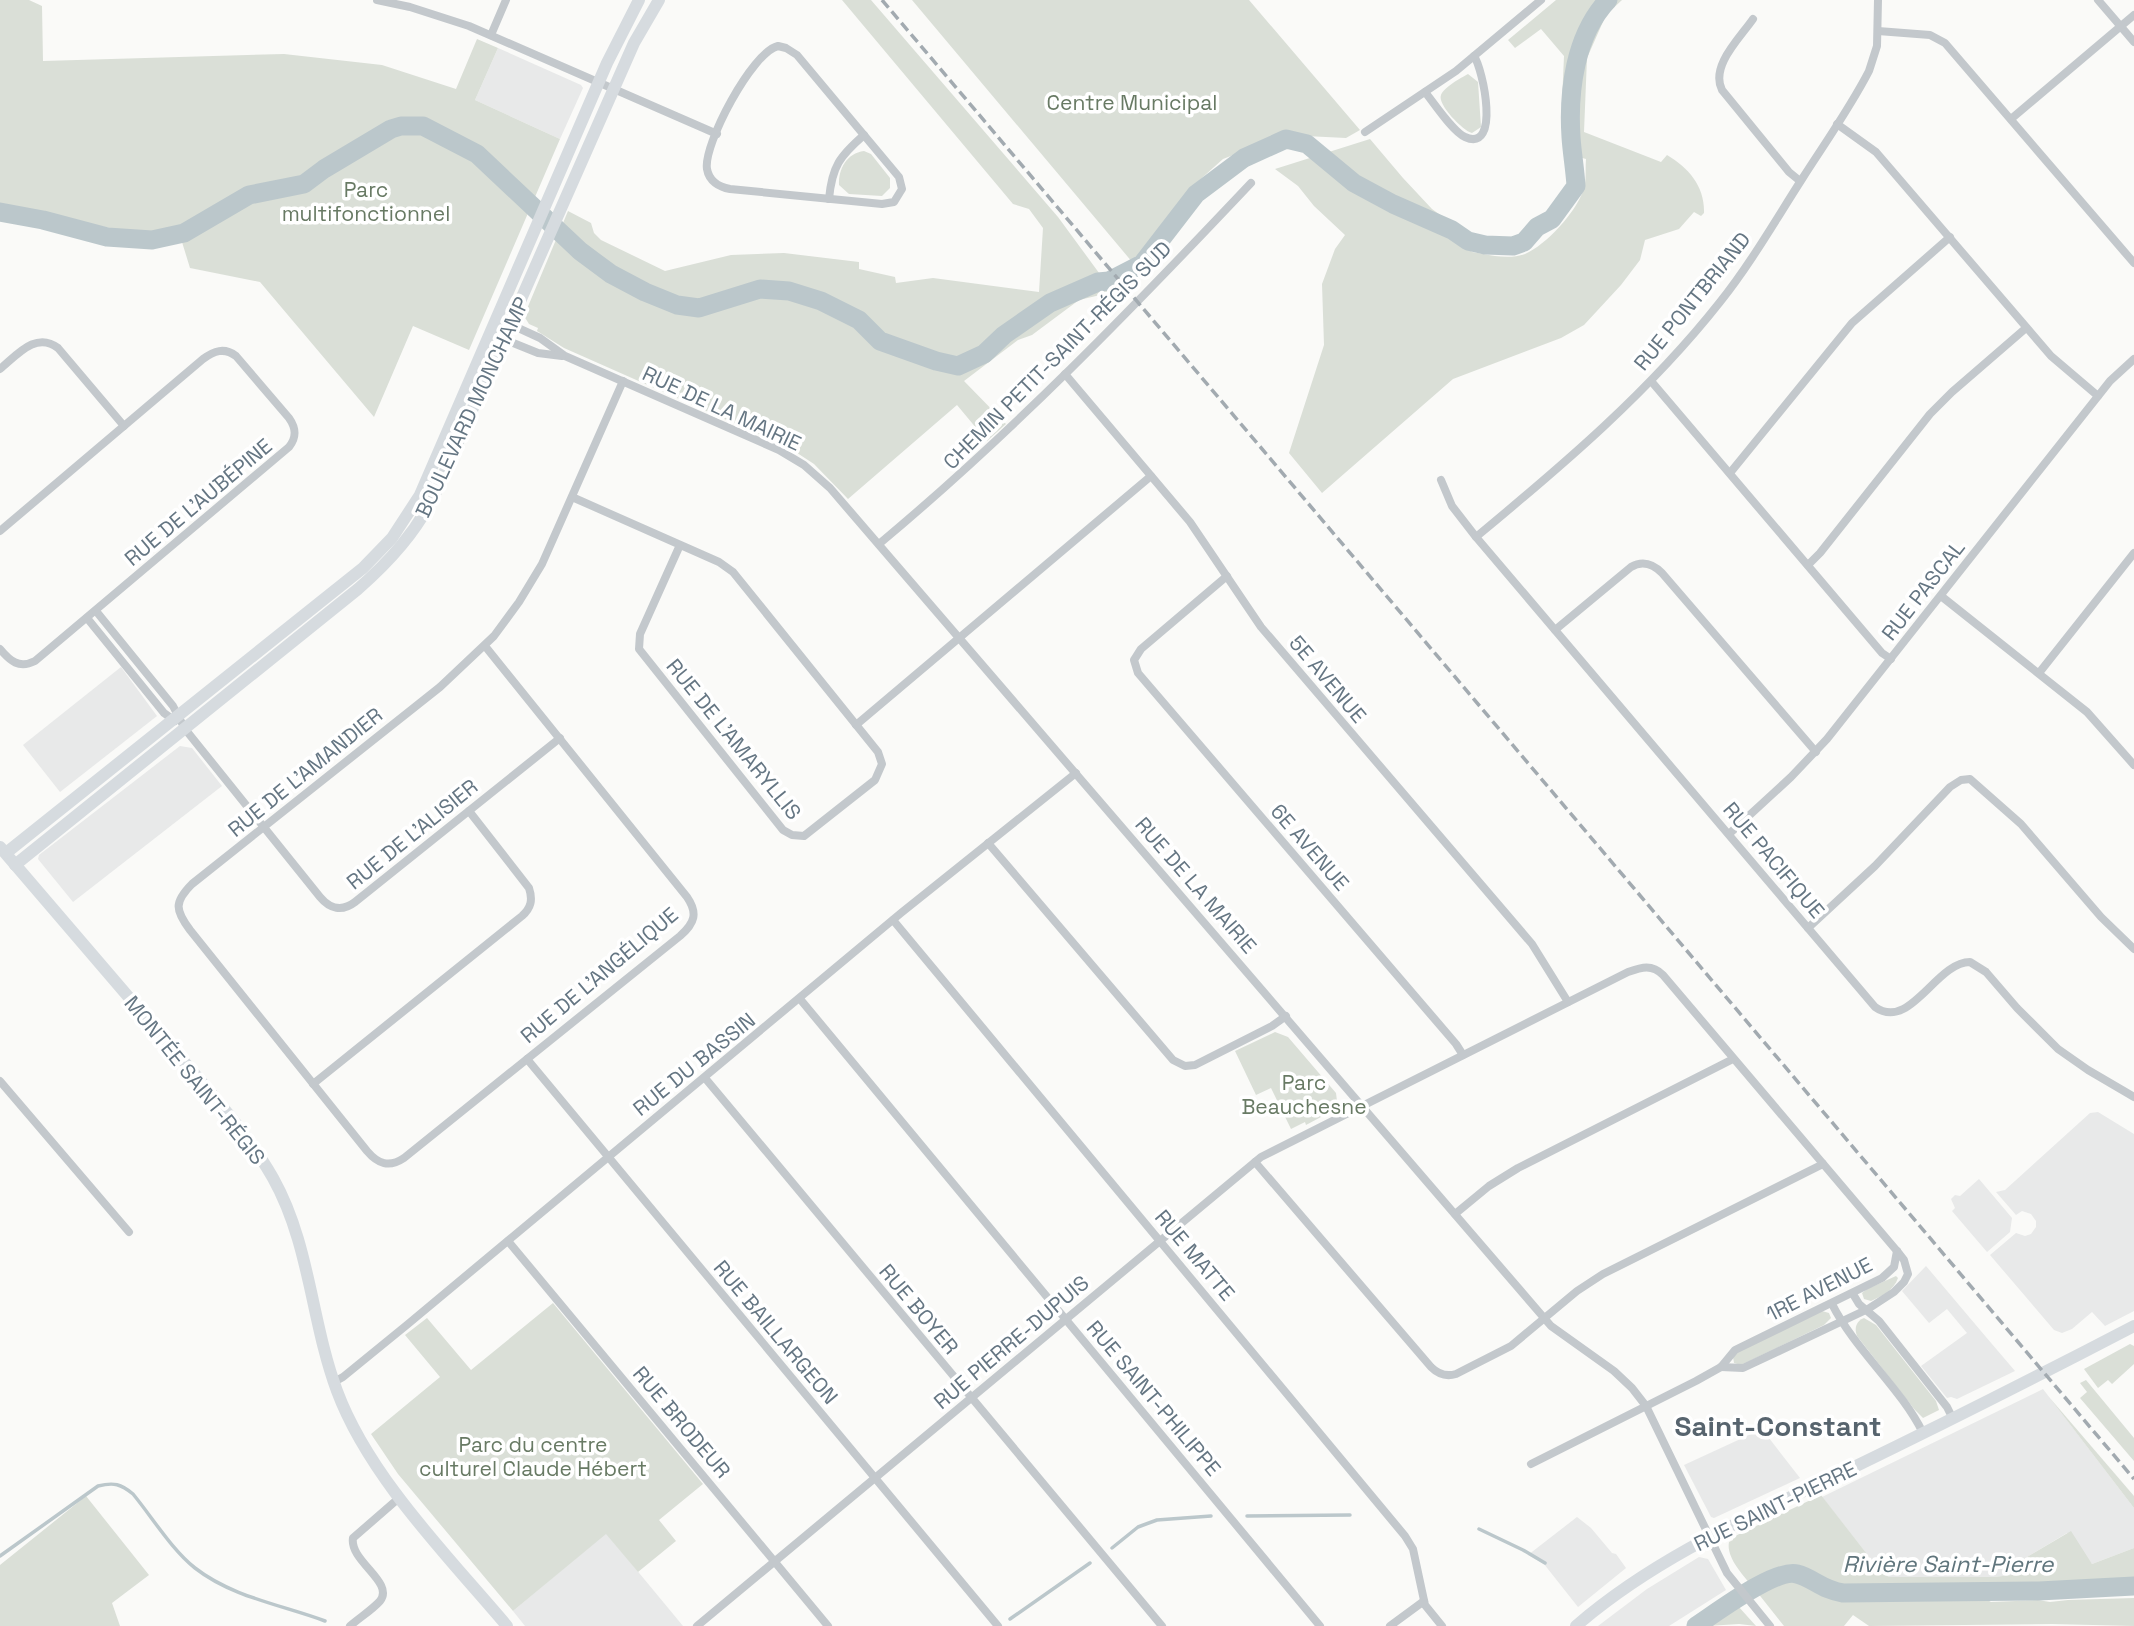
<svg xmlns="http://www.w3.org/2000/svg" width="2134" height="1626" font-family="'Space Grotesk',sans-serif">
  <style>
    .built { fill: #e8e9e9 }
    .green { fill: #dadfd7 }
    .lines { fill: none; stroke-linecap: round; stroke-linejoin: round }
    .stream { stroke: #bbc7cb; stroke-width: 3.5 }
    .river { stroke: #bbc7cb; stroke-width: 19 }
    .street { stroke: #c3c8cc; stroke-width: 8 }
    .secondary { stroke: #d6dbdf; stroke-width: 12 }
    .rail { stroke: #a2aab0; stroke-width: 3.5; stroke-dasharray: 10 5; stroke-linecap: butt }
    .labels { text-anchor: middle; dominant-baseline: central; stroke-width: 7; stroke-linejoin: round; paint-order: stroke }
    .park-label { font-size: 21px; fill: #687a64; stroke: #fff }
    .street-label { font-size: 21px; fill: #657683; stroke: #fff }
    .water-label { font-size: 23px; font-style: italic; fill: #60757c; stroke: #fff }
    .district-label { font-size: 28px; font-weight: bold; fill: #57646e; stroke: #fff }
  </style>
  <rect width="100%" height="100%" fill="#fafaf8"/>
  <g class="built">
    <path d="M498,48l83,37 2,3 -23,51 -85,-39z"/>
    <path d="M121,667l36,49 -97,76 -37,-47z"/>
    <path d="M180,746l12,2 30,38 -149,116 -35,-43 1,-4z"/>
    <path d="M2098,1112l36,22v177l-29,15 -13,-14 -20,17 -10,4 -8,-3 -64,-75 26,-22 9,3 6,-2 5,-7v-6l-5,-7 -9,-3 -6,4 -20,-23 9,-2 85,-77z"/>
    <path d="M1979,1179l33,39 -2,14 -23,20 -35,-41 3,-3 -4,-9 4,-4 5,1z"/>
    <path d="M1926,1266l60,71 29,34 -58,28 -6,-2 -4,1 -26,-32 46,-33 -20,-24 -18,14 -27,-32z"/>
    <path d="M2043,1389l91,119v40l-42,16 -25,-31 -40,24 10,15 -43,5h-105l-8,-5 -59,-75z"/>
    <path d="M1762,1429l38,49 -86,40 -3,-1 -27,-52z"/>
    <path d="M1577,1517l14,11 21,25 4,1 10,14 -48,39 -34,-43 -16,-9z"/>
    <path d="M606,1533l77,93h-158l-12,-15z"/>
    <path d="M1699,1557l9,2 18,31 -57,36h-71l49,-37z"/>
  </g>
  <g class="green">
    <path d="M0,0h29l13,6 1,55 241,-7 98,11 74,24 21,-50 21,9 -23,52 85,39 -91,211 -56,-24 -39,91 -114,-135 -70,-14 -12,-39 -37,6 -141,-31z"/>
    <path d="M842,0h29l187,217 55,75 -34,8 -47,35 -14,5 -54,41 42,43 -19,17 -30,-36 -109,94 -34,-35 -26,-17 -224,-99 -27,-17 1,-3 -9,-4 -5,-8 44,-105 23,12 3,10 7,7 64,31 66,-16 53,-2 75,9v7l36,8 1,6 37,-5 106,14 4,-64 -14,-19 -16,-5z"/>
    <path d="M912,0h337l111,130 -14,8 -61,-3 -62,24 -29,26 -32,45 -29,33z"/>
    <path d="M1556,0h66l-16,15 -19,43 -3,74 77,30 6,-7c22,13 38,32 37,58l-3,3 -7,-4 -15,17 -34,11 -5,20 -19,25 -37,40 -23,13 -108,41 -131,114 -33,-40 35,-108 -2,-61 13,-35 10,-14 -31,-29 -16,-20 -23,-17 95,-30 33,39 29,31 18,13 22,30c17,3 36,8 53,2 21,-9 51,-42 58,-63 4,-9 2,-22 3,-32l-18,-5 -6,-52 2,-46 -23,-27 -26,19 -7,-8z"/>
    <path d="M1468,74l10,8 3,45 -9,6c-9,-2 -35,-29 -31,-38 3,-8 20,-17 27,-21z"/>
    <path d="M864,151l7,3 19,24v10l-8,8 -33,-2 -10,-9c-1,-16 8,-32 25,-34z"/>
    <path d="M1275,1032l13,5 48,56 1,8 -3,9 -28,15 -1,-3 -14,7 -20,-41 -15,7 -21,-44z"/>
    <path d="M1896,1276l2,2c-4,12 -16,18 -27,23l-7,-2 -2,-6 5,-4z"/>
    <path d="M553,1303l150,181 -44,36 17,21 -38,31 -32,-38 -93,77 -115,-137 -27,-40 69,-57 -35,-42 22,-17 44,52z"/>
    <path d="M1822,1311l7,2 2,5 -7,7 -83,40 -7,-2 -1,-6 5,-5z"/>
    <path d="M1864,1318l12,7 60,76 3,9 -16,8 -8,-8 -58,-74c-3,-8 -1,-15 7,-18z"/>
    <path d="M2130,1344l4,2v18l-22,20 -4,-4 -10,8 -14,-19z"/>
    <path d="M2086,1380l48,58v23l-54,-63 7,-6 -7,-9z"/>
    <path d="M2049,1397l85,99v12z"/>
    <path d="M1821,1495l60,77 8,5h105l42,-5 -9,-15 44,-26 21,33 42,-16v33l-109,5 -195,3 -31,-19h-15l-12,2 -21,13c-9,-11 -25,-28 -22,-43l4,-2v-3z"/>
    <path d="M86,1496l63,79 -37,28 8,23h-120v-61z"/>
    <path d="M1784,1580h13l42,18 23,-2 19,4 97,-5 13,7 47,-2 12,2 18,-2 66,-2v28l-82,-2 -183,2 -16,-11 -9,11h-60l-27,-34 11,-7z"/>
    <path d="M1738,1606l18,20 -17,-2 -31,2z"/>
  </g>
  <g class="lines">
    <g class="stream">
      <path d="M1247,1516l103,-1"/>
      <path d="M1479,1529l44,21 22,13"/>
      <path d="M1112,1548l26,-21 19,-7 54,-4"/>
      <path d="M0,1556l98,-70c16,-4 23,-2 35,8 19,23 39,56 62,74 37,29 87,37 130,53"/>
      <path d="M1010,1619l80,-56"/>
    </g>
    <g class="river">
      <path d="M0,212l43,8 64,17 45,3 32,-7 65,-38 55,-11 20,-15 67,-40 10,-3h22l54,28 103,97 31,23 34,18 32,13 22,3 61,-19 29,2 32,10 38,19 21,21 56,20 22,5 26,-12 20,-19 46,-32 48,-21 11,-1 33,-17 54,-70 48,-36 42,-19 21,5 47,39 39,21 59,26 16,11 17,4 28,1 11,-4 13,-15 15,-8 24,-33c-1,-17 -4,-33 -5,-49 -3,-46 4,-102 37,-137"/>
      <path d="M1696,1626c20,-13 79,-58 101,-52 16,4 25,16 46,19l196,-2 95,-5"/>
    </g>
    <g class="street">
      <path d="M377,0l33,7 59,19 248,108"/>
      <path d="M2098,0l36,42"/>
      <path d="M1753,19c-13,19 -43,47 -31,71l67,82 11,9"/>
      <path d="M1878,31l52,4 15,8 189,220"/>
      <path d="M491,35l15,-35"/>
      <path d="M778,46l8,2 11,7 102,122 3,12 -8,13 -12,2 -152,-15c-11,-2 -21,-8 -23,-20 -4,-24 45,-117 71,-123z"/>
      <path d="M1425,92c9,11 28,40 40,45 36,16 18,-68 9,-81"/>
      <path d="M2011,119l123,-104"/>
      <path d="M1837,124l39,28 175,204 47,40"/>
      <path d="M1365,132l91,-61 85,-71"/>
      <path d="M829,199c3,-33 11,-43 35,-64"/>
      <path d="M496,318l44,20 25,18 214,94 25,15 26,23 721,838 63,45 18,17 14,18 81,167 43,53"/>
      <path d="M501,338l37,15 24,3"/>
      <path d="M0,369c17,-14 36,-38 58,-21l66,78"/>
      <path d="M1065,374l125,148 71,105 271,317 36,58"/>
      <path d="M1651,381l231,272 9,6"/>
      <path d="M1730,473l122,-150 98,-86"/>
      <path d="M1441,480l11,26 24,31 399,470c35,25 61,-45 95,-45l16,10 31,36 41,41 30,21 46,27"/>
      <path d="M572,497l147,65 14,10 145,180 4,12 -7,16 -71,56 -12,-1 -9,-5 -144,-181 1,-15 40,-89"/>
      <path d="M0,531l203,-172c11,-8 21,-12 33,-3l53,62c7,10 8,19 0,29l-254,214c-16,8 -25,0 -35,-12"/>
      <path d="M1476,537c87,-72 173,-145 244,-235 31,-39 55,-81 82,-123 23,-36 48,-71 67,-108l8,-25 1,-46"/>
      <path d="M879,544c133,-111 253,-235 372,-361"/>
      <path d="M1808,565l12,-12 110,-139 22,-22 74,-64"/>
      <path d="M1227,576l-86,73 -7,11 4,13 318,371 7,11"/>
      <path d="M1941,596l146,116 47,53"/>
      <path d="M96,611l77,95 12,23 135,168c10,12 22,15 35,5l205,-164"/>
      <path d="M87,618l77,95 11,8"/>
      <path d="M1555,630l76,-63c12,-7 22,-3 31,6l154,179"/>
      <path d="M485,646l202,251c11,16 8,26 -7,39l-276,222c-15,10 -26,6 -37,-7l-177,-221c-15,-20 -16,-28 2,-46l248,-197 54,-51 25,-34 23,-38 81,-183"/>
      <path d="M2039,673l95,-120"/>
      <path d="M856,725l295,-249"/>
      <path d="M1729,834l62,-57 36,-38 283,-358 24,-22"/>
      <path d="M988,843l185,217 12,6 10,-1 77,-39 14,-10"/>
      <path d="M893,920l512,616 8,13 12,56 17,21"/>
      <path d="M1808,928l67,-62 75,-79 11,-7 9,-1 51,45 80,93 33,32"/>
      <path d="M800,999l520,627"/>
      <path d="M527,1059l471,567"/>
      <path d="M705,1078l457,548"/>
      <path d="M0,1081l129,151"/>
      <path d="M313,1084l209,-168c9,-8 11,-16 7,-28l-60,-77"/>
      <path d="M1255,1162l176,205c7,7 15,10 25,7l55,-28 66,-55 26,-17 220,-110"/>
      <path d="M1455,1214l34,-28 29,-18 215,-109"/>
      <path d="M508,1241l320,385"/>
      <path d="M1853,1294l6,10 20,17 68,86 6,12"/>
      <path d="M1832,1304c23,46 69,84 91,129"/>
      <path d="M334,1382l9,-5 65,-53 493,-411 175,-140"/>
      <path d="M1531,1464l165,-83 25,-14 14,-17 147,-72 12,-11 3,-16"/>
      <path d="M350,1626c9,-8 22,-16 30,-25 15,-19 -31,-40 -27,-63l46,-40"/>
      <path d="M697,1626l564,-469 367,-185c14,-5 24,-8 35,3l234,276 7,9 4,14 -4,8 -10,10 -26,17 -125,59 -22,-1"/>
      <path d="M1390,1626l34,-25"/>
    </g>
    <g class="secondary">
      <path d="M0,847c54,63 108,126 162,189 38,45 81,90 111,142 37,66 38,143 64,213 32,86 111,165 170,235"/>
      <path d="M6,853l357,-285 29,-30 28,-43 187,-432 32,-63"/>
      <path d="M15,865l343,-276c32,-28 58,-57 77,-95l199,-451 25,-43"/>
      <path d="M1576,1626c81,-70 178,-111 274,-157 95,-46 190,-94 284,-143"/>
    </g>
    <path class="rail" d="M882,0l1252,1479"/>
  </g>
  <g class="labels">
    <g class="park-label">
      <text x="1132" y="102">Centre Municipal</text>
      <text x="366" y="189">Parc<tspan x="366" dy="24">multifonctionnel</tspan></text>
      <text x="1304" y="1082">Parc<tspan x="1304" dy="24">Beauchesne</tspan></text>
      <text x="533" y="1444">Parc du centre<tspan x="533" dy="24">culturel Claude Hébert</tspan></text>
    </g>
    <g class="street-label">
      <text transform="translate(1692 301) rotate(-51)">RUE PONTBRIAND</text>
      <text transform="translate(1057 355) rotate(-45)">CHEMIN PETIT-SAINT-RÉGIS SUD</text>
      <text transform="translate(472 407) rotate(-65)">BOULEVARD MONCHAMP</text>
      <text transform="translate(722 408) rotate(25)">RUE DE LA MAIRIE</text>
      <text transform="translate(198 502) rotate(-40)">RUE DE L'AUBÉPINE</text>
      <text transform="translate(1923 590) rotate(-52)">RUE PASCAL</text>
      <text transform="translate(1328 679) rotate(50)">5E AVENUE</text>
      <text transform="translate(734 739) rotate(51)">RUE DE L'AMARYLLIS</text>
      <text transform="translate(305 772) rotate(-39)">RUE DE L'AMANDIER</text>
      <text transform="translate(412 834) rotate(-39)">RUE DE L'ALISIER</text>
      <text transform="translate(1310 847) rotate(49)">6E AVENUE</text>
      <text transform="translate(1774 860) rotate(50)">RUE PACIFIQUE</text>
      <text transform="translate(1196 885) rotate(49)">RUE DE LA MAIRIE</text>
      <text transform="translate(599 975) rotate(-40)">RUE DE L'ANGÉLIQUE</text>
      <text transform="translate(694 1064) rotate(-39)">RUE DU BASSIN</text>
      <text transform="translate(195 1080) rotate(51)">MONTÉE SAINT-RÉGIS</text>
      <text transform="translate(1195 1255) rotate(50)">RUE MATTE</text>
      <text transform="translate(1819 1289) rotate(-27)">1RE AVENUE</text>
      <text transform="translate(919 1309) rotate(50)">RUE BOYER</text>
      <text transform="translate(776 1332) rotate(50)">RUE BAILLARGEON</text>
      <text transform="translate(1011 1342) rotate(-40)">RUE PIERRE-DUPUIS</text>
      <text transform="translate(1154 1398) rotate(50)">RUE SAINT-PHILIPPE</text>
      <text transform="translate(682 1422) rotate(50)">RUE BRODEUR</text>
      <text transform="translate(1775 1506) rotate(-26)">RUE SAINT-PIERRE</text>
    </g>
    <g class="water-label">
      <text x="1948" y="1564">Rivière Saint-Pierre</text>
    </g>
    <g class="district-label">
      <text x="1778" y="1426">Saint-Constant</text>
    </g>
  </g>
</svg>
